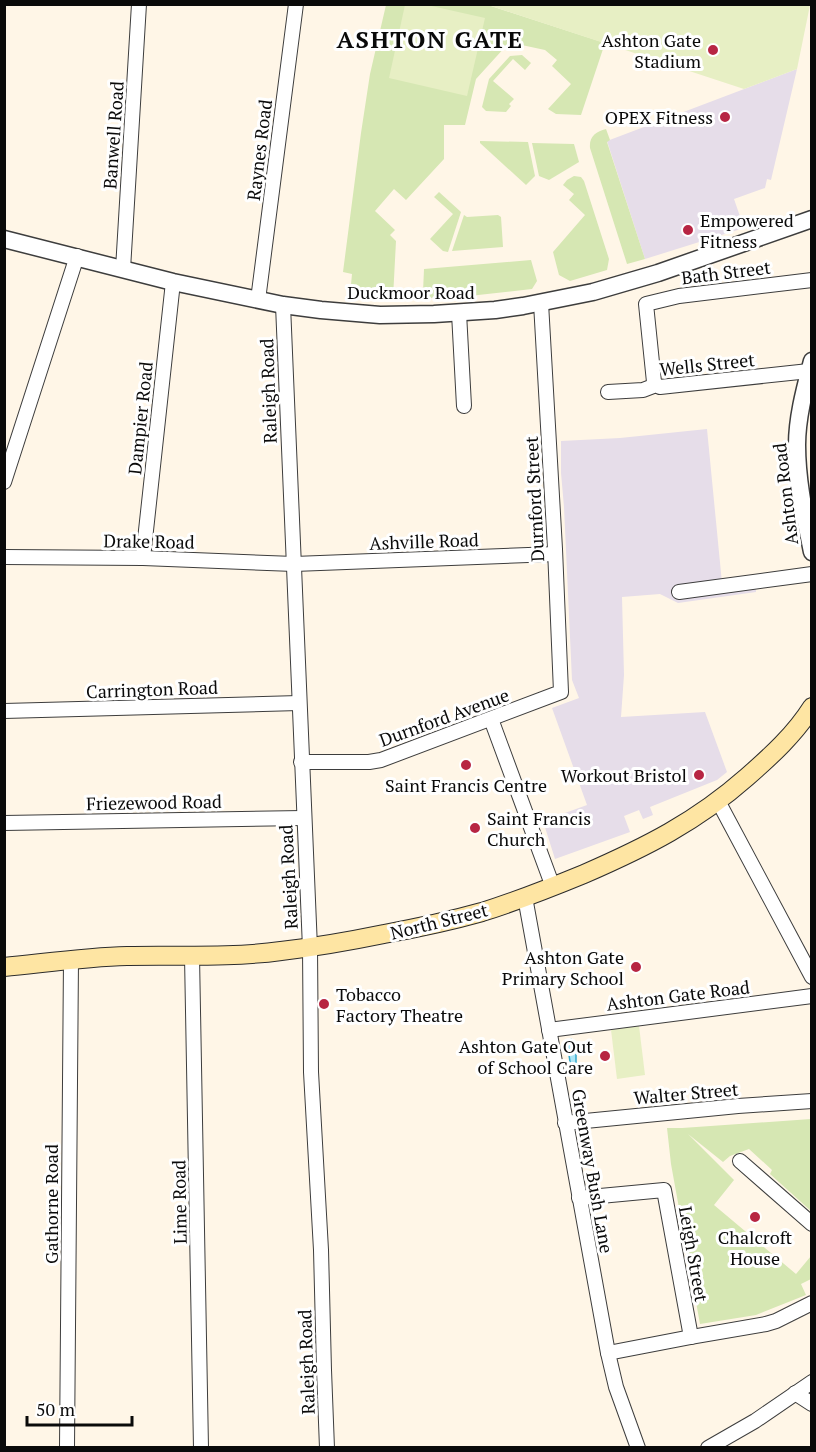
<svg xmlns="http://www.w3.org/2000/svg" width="816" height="1452" font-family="'PT Serif',serif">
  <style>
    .industrial { fill: #e6dde9 }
    .green { fill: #d6e7b3 }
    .pitch { fill: #e7efc4 }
    .water { fill: #ade6f5; stroke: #35a7cb; stroke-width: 1.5 }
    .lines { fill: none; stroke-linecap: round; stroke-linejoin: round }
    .minor-casing { stroke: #3d3d3d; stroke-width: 16 }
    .tertiary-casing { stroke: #3d3d3d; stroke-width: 19 }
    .secondary-casing { stroke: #2c2c2c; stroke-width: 20 }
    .minor { stroke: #fff; stroke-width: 14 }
    .tertiary { stroke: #fff; stroke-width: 16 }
    .secondary { stroke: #fee5a3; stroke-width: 18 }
    .poi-dot { fill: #b72543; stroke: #fff; stroke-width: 2 }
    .labels { text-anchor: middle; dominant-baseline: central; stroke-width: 6; stroke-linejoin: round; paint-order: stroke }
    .poi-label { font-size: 18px; fill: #0a0a0a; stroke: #fff; text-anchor: end }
    .street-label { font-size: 18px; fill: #0a0a0a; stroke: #fff }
    .district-label { font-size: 24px; font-weight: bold; letter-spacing: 1.5px; fill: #0a0a0a; stroke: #fff }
  </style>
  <rect width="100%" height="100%" fill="#fff6e7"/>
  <g class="industrial">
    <path d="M797,69l-26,111 -4,-1 -2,9 -31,11 10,29 -99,31 -38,-118z"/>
    <path d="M707,429l15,154 33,-5 1,14 -78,11 -18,-9 -38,3 2,78 -3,42 84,-5 22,60 -10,8 -67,27 3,8 -10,4 -4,-9 -15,6 6,16 -75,27 -12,-38 44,-16 -35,-97 27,-10 -7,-18 -8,-173 -3,-34v-32l59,-3z"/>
  </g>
  <g class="green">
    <path d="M386,5h102l117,38 -24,72 -25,-1 -8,-5 23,-25 -19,-18 5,-6 -12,-10 -28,-6h-4l-7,2 -30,33 -11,46h-21v34l-38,41 -12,-11 -19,22 20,19 -5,5 6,6 -3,57 -43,-3 2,-21 -9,-2 18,-139 9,-59z"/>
    <path d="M522,55l9,8 -6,7 -12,-11 -20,22 21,18 -5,5 2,2 -5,6 -20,-1 -4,-4 7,-28 21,-23z"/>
    <path d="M606,129l4,11 -3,2 38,117 -18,5 -37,-116c-1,-12 6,-16 16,-19z"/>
    <path d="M480,141l48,1 7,34 -9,9 -46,-42z"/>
    <path d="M532,143l42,1 5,18 -30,18 -10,-4z"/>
    <path d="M574,176l7,1 3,4 25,78 -2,11 -37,11 -11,-6 -6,-23 32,-37 -16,-15 5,-6 -11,-9 4,-5z"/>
    <path d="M439,192l22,20 -13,40 -5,-1 -13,-12 23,-25 -19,-17z"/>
    <path d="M464,215l3,2 31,-2 3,2 2,30 -51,4z"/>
    <path d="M531,260l6,21 -5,8 -72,8 -32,1 -5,-6 1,-23z"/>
    <path d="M811,1119v92l-41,-37 2,-4 -23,-21 -19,7 -7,6 -35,-28 46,46 -20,25 82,69 15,-18v23l-10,5 5,11 -50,20 -56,9 -29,-160 -4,-36h15z"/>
  </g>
  <g class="pitch">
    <path d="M405,5h22l58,13 -18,78 -78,-18z"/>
    <path d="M488,5h322l-13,64 -53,20z"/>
    <path d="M639,1026l6,49 -28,4 -6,-49z"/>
  </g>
  <path class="water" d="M571,1039l5,5v21l-5,3 -4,-26z"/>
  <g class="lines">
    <defs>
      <g id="minor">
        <path d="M123,269l16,-265"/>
        <path d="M258,300l38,-296"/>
        <path d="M283,305l27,643 1,124 10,178 3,120 3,78"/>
        <path d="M459,313l5,93"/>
        <path d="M656,385l-2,-3 -8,-78 33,-8 133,-16"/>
        <path d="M608,392l35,-2 13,-5 4,2 149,-16"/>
        <path d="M4,482l73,-226"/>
        <path d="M4,557l139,1 151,6 261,-10"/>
        <path d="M143,558l30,-276"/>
        <path d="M679,592l133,-18"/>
        <path d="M4,711l295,-8"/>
        <path d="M491,719l62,168"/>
        <path d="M301,762h68l12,-2 180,-68 -6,-143 -14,-246"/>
        <path d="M718,801l94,176"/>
        <path d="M4,823l299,-5"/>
        <path d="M525,897l83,456 8,34 22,61"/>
        <path d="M192,956l9,492"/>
        <path d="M549,1030l263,-34"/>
        <path d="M565,1123l173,-17 74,-5"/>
        <path d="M740,1161l72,63"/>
        <path d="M579,1198l85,-8 27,147"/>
        <path d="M608,1353l83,-16 75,-13 10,-3 36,-18"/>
        <path d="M795,1393l17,11"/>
        <path d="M67,1448l4,-488"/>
        <path d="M708,1448l47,-27 57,-39"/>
      </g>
      <g id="tertiary">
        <path d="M4,239l169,43 110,23 38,5 59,5 54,-1 61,-4 28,-4 70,-14 65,-19 154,-54"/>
        <path d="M812,361c-7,27 -15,56 -15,84 0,36 8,72 15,107"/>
      </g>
      <path id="secondary" d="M4,967c41,-4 82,-10 123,-11 51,-1 103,2 154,-5 35,-4 69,-10 103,-17 33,-6 66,-13 98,-22 35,-11 68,-24 102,-38 62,-27 112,-52 163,-97 24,-21 48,-43 65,-70"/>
    </defs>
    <use href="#minor" class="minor-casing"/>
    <use href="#tertiary" class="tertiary-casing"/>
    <use href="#secondary" class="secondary-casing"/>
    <use href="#minor" class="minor"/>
    <use href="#tertiary" class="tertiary"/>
    <use href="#secondary" class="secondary"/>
  </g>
  <g class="poi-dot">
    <circle cx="713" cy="50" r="6"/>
    <circle cx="725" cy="117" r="6"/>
    <circle cx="688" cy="230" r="6"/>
    <circle cx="466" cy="765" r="6"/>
    <circle cx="699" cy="775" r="6"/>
    <circle cx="475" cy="828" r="6"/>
    <circle cx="636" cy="967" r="6"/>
    <circle cx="324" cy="1004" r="6"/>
    <circle cx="605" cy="1056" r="6"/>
    <circle cx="755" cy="1217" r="6"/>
  </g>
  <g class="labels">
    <g class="poi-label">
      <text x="701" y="40">Ashton Gate<tspan x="701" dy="21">Stadium</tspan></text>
      <text x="713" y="117">OPEX Fitness</text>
      <text x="700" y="220" text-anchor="start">Empowered<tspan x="700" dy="21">Fitness</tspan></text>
      <text x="687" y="775">Workout Bristol</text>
      <text x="466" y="785" text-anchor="middle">Saint Francis Centre</text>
      <text x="487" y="818" text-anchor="start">Saint Francis<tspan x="487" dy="21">Church</tspan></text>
      <text x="624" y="957">Ashton Gate<tspan x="624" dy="21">Primary School</tspan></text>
      <text x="336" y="994" text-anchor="start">Tobacco<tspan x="336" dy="21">Factory Theatre</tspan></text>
      <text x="593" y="1046">Ashton Gate Out<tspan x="593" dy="21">of School Care</tspan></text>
      <text x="755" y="1237" text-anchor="middle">Chalcroft<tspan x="755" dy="21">House</tspan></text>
    </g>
    <g class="street-label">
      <text transform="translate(113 135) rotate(-86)">Banwell Road</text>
      <text transform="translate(259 150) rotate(-83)">Raynes Road</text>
      <text transform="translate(726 272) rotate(-7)">Bath Street</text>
      <text x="411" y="292">Duckmoor Road</text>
      <text transform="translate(707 364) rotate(-6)">Wells Street</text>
      <text transform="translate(268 391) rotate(-92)">Raleigh Road</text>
      <text transform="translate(140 418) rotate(-84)">Dampier Road</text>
      <text transform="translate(785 494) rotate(-97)">Ashton Road</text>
      <text transform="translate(534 499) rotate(-93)">Durnford Street</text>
      <text transform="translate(149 541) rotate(1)">Drake Road</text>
      <text transform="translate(424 541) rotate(-2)">Ashville Road</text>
      <text transform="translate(152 689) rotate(-2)">Carrington Road</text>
      <text transform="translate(444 717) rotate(-20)">Durnford Avenue</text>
      <text transform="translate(154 802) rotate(-1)">Friezewood Road</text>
      <text transform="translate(288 877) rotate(-93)">Raleigh Road</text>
      <text transform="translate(439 921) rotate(-14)">North Street</text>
      <text transform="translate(678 995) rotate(-7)">Ashton Gate Road</text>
      <text transform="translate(686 1093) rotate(-5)">Walter Street</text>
      <text transform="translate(593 1171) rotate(80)">Greenway Bush Lane</text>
      <text transform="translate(179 1202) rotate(-91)">Lime Road</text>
      <text transform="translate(51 1204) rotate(-90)">Gathorne Road</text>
      <text transform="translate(694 1254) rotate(80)">Leigh Street</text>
      <text transform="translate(306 1362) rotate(-92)">Raleigh Road</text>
    </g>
    <g class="district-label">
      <text x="430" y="39">ASHTON GATE</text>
    </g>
  </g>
  <rect width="816" height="1452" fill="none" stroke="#0a0a0a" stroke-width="12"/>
  <path d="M27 1416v9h105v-9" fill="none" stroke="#0a0a0a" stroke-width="3"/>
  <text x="36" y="1416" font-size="18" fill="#0a0a0a" stroke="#ffffff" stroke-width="4.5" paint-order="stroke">50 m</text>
</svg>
